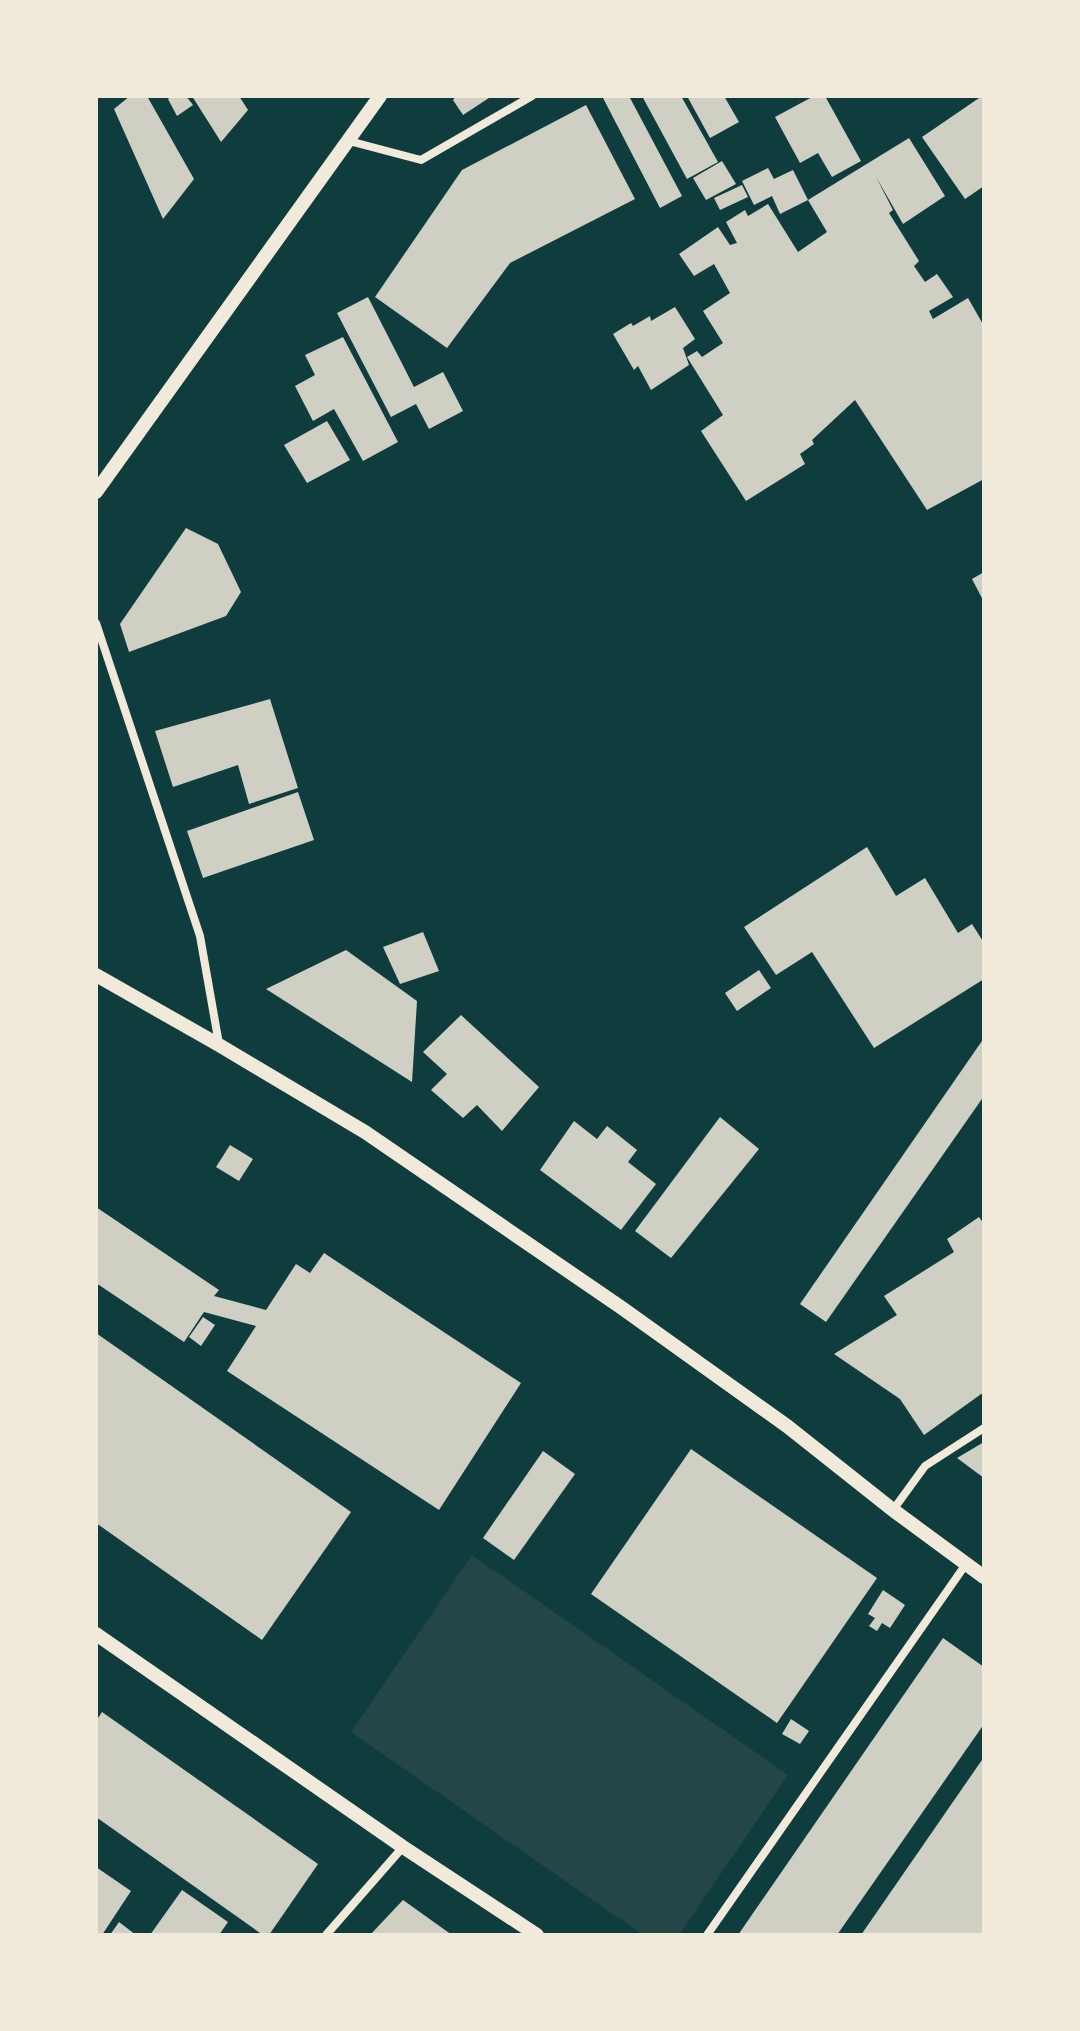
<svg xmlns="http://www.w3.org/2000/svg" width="1080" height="2031" font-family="'Playfair Display',serif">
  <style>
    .green { fill: #244646 }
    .building { fill: #cfcfc3 }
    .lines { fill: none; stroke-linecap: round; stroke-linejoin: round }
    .minor { stroke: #f1e9da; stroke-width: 8 }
    .tertiary { stroke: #f1e9da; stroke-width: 14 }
  </style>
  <rect width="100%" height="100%" fill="#0f3d3e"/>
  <path class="green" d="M472,1555l316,220 -109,160h-36l-292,-203z"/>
  <g class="building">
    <path d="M130,96h17l47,83 -31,40 -49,-110z"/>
    <path d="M172,96h14l7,9 -16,11 -9,-17z"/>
    <path d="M192,96h47l9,14 -27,32z"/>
    <path d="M456,96h36l-29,19 -10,-15z"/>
    <path d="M602,96h27l53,100 -22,12z"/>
    <path d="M642,96h39l37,66 -31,17z"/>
    <path d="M687,96h37l15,26 -29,16z"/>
    <path d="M814,96h11l36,65 -29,16 -14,-24 -18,10 -25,-46z"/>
    <path d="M982,96h2v90l-19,13 -43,-62z"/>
    <path d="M586,105l49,94 -125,64 -63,85 -72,-51 87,-127z"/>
    <path d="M909,138l36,58 -42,28 -27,-47 17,33 -4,3 30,48 -5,5 11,16 12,-8 16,23 -24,14 4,8 35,-21 16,28v153l-57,31 -72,-110 -43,40 2,4 -14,10 5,10 -59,37 -45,-70 22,-16 -36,-58 10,-6 5,6 21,-14 -20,-32 27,-18 -16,-29 -20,12 -15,-22 39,-27 12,18 7,-2 -11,-21 19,-12 3,6 20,-12 30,48 29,-20 -19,-32z"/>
    <path d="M722,161l14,23 -30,16 -13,-22z"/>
    <path d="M768,168l6,11 19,-9 15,30 -28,14 -8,-18 -18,9 -12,-24z"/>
    <path d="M742,185l6,12 -28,13 -6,-12z"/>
    <path d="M368,297l46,90 29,-15 20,39 -34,18 -13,-25 -25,13 -54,-104z"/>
    <path d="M675,307l20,32 -12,9 6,17 -38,25 -13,-24 -4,4 -21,-36 18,-11 2,3 17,-10 1,5z"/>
    <path d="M343,337l55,105 -35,19 -29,-52 -21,12 -18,-35 20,-11 -10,-20z"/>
    <path d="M327,421l23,39 -43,23 -23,-38z"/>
    <path d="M186,528l32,16 23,48 -15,24 -97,36 -9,-28z"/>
    <path d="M984,572v30l-12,-23z"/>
    <path d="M270,699l28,89 -49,16 -11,-39 -65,22 -18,-56z"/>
    <path d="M298,792l16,48 -111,38 -16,-47z"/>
    <path d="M867,847l29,49 29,-18 33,55 14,-9 12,19v36l-110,69 -62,-96 -36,23 -32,-48z"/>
    <path d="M423,932l16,39 -39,13 -17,-37z"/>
    <path d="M346,950l71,51 -5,81 -146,-93z"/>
    <path d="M759,970l12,18 -34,23 -12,-18z"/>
    <path d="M461,1015l78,72 -37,44 -25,-26 -14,13 -32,-28 16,-16 -24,-22z"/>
    <path d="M984,1038v58l-158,226 -26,-18z"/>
    <path d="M720,1117l39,32 -88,109 -36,-27z"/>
    <path d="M574,1121l23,18 10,-13 30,24 -9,12 28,22 -35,46 -81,-60z"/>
    <path d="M230,1145l23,14 -14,22 -23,-14z"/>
    <path d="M96,1207l123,83 -5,6 52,14 30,-46 14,9 14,-20 197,130 -82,127 -212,-139 29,-45 -52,-14 -20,30 -88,-59z"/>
    <path d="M979,1217l5,7v168l-60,43 -24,-36 -66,-45 63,-39 -13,-19 70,-44 -7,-13z"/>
    <path d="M203,1317l12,8 -14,21 -12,-9z"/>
    <path d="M96,1333l255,179 -89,128 -166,-117z"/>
    <path d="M984,1442v36l-27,-20z"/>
    <path d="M691,1449l186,129 -100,145 -186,-129z"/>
    <path d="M543,1451l32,23 -61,86 -31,-22z"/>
    <path d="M883,1590l22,15 -15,23 -8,-5 -5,8 -8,-5 6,-8 -7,-4z"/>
    <path d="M943,1638l41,29v57l-147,211h-99z"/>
    <path d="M102,1712l216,152 -49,71h-6l-167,-118v-96z"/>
    <path d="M791,1719l18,12 -9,13 -18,-10z"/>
    <path d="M984,1757v178h-123z"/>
    <path d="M96,1867l35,24 -29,44h-6z"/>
    <path d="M182,1890l46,32 -9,13h-69z"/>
    <path d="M403,1900l49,35h-82z"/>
    <path d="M119,1922l17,13h-26z"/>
  </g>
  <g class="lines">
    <g class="minor">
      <path d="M349,141l72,19 111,-64"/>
      <path d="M96,623l104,313 19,108"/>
      <path d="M893,1510l32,-44 59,-38"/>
      <path d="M326,1935l77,-88"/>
      <path d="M707,1935l259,-371"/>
    </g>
    <g class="tertiary">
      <path d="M96,492l284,-396"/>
      <path d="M96,975l123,70 146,87 257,176 165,118 106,84 91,67"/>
      <path d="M96,1634l307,213 134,88"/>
    </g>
  </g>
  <rect width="1080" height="2031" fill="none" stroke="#f1e9da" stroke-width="196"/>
</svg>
